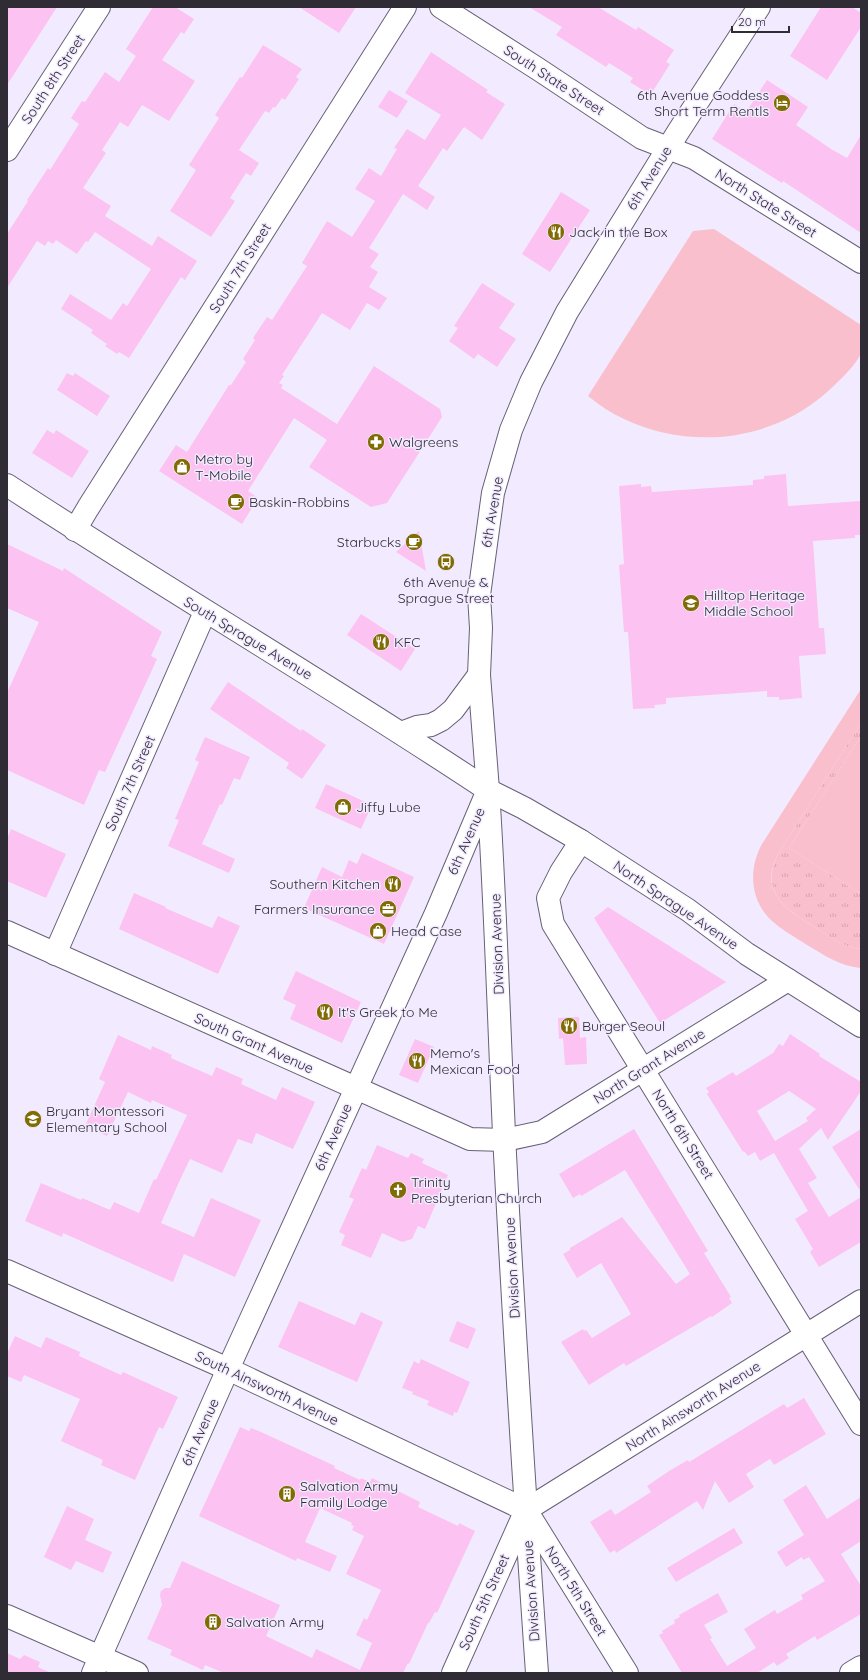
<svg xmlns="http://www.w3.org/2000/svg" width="868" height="1680" font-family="Quicksand,sans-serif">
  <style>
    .grass { fill: url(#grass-tufts) }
    .pitch { fill: #fabfcc }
    .building { fill: #fcc2f1; fill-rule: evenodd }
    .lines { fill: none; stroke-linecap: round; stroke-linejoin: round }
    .minor-casing { stroke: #686075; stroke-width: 24 }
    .tertiary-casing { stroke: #686075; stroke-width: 24 }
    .secondary-casing { stroke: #686075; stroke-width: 24 }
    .primary-casing { stroke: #686075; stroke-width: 24 }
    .minor { stroke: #fff; stroke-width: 22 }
    .tertiary { stroke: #fff; stroke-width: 22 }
    .secondary { stroke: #fff; stroke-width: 22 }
    .primary { stroke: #fff; stroke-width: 22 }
    .labels { text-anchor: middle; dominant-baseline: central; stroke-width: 3; stroke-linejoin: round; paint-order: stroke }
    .street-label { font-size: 14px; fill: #302c36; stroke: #f2ebff }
    .poi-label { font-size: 14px; fill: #302c36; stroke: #f2ebff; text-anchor: start }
  </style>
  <defs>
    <pattern id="grass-tufts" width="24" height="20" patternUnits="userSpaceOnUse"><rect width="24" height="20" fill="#fabfcc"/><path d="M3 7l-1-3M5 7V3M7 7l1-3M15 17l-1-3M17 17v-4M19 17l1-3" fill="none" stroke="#d7a4b0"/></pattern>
  </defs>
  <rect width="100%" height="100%" fill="#f2ebff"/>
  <path class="grass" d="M861,723v13l-72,112 72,46v55c-16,-1 -29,-11 -42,-19 -30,-19 -61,-35 -41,-76z"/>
  <g class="pitch">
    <path d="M714,229l147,96c0,9 2,19 0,27 -2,11 -27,34 -35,41 -56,49 -137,57 -202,26 -13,-6 -25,-14 -36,-23l105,-165z"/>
    <path d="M861,689v34l-83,131c-21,40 12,58 41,76 13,8 26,18 42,19l-1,19c-20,-2 -36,-13 -53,-23 -12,-8 -25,-15 -35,-24 -22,-20 -24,-52 -10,-77z"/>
    <path d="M861,736v158l-72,-46z"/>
  </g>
  <g class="building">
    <path d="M7,7h50l-50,78z"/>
    <path d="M153,7h22l19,12 -10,15 -3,-2 -19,28 33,21 -26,40 -27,-16 -14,22 -8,-5 -18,28 4,3 -23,35 28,18 -6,10 47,30 6,-10 39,25 -12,19 -4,-3 -52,81 -10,-6 -2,2 -12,-8 2,-2 -16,-11 2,-3 -32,-21 9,-15 41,26 12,-17 4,3 24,-37 -56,-37 -7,10 -2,-1 -9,13 -21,-14 -3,4 -5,-3 -3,5 -8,-5 -30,47v-54l21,-33 -1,-1 4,-6 17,-26 2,2 29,-46 -8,-6 11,-17 3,1 20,-30 14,10 17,-26 -10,-7z"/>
    <path d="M299,7h57l-17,26z"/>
    <path d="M529,7h69l38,23 2,-3 36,23 -8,12 4,2 -17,27 -2,-1 -2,4 -19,-12 3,-4 -24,-15 -3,4 -50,-32 6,-8z"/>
    <path d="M821,7h31l9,6v14l-34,53 -37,-24z"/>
    <path d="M263,45l39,24 -6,8 3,2 -14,21 -3,-2 -7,10 -2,-1 -4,6 -4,-2 -26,39 20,13 -8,13 -5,-3 -16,25 5,3 -24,36 -41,-26 26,-41 -7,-5 30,-47 -4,-3 25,-38 2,1z"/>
    <path d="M431,52l57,38 -2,2 19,12 -23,36 -18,-13 -17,24 -4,-3 -25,38 17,11 -8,13 -24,-16 -34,54 10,6 -9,13 8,5 -9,15 18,11 -8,12 -12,-7 -17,27 -28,-17 -40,62 2,1 -5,7 4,2 -2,3 56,36 37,-58 66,43 2,8 -55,86 -16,4 -62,-40 18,-27 -33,-22 -46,73 10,7 -16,26 -83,-53 17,-26 11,7 42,-67h2l15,-23 -3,-3 12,-19 -2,-2 14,-21 5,3 35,-54 -5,-3 25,-42 25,16 23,-36 -20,-12 14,-21 12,8 16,-27 -3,-1 13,-19 18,11 16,-25 -36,-22z"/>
    <path d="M767,80l41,27 -12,18 35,24 16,9 14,-23v98l-78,-52 -1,2 -70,-44 22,-35 12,8z"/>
    <path d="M389,90l19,11 -11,17 -19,-11z"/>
    <path d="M561,192l29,18 -40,62 -28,-18z"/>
    <path d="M482,283l33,21 -16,24 17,11 -19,28 -19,-13 -4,5 -25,-18 9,-13 -4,-2z"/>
    <path d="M67,373l6,3 2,-3 35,23 -13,20 -40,-26z"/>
    <path d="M47,430l7,4 2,-4 33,21 -17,27 -40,-25z"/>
    <path d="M786,474l2,32 73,-5v34h-6v3l-42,3 6,87h5l2,26 -27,2 3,42 -23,2v-3h-12v-6l-101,7v6l-12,1 1,3 -22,1 -5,-77h-4l-5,-67 5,-1 -5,-78 22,-2v3l10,-1 1,6 101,-7v-5l11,-1v-3z"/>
    <path d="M419,531l7,40 -30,-19z"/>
    <path d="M7,544l56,27 1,-3 98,64 -11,24 6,3 -52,113 -6,-2 -15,35 -77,-35v-77l32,-71 -32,-14z"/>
    <path d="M361,614l54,35 -14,22 -54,-36z"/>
    <path d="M228,682l73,49 1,-2 24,16 -24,34 -16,-11 3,-5 -79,-54z"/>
    <path d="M205,737l45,20 -10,23 -6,-2 -12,27 -2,-1 -18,40 33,15 -6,14 -61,-27 11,-26 -4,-1 24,-57 -4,-2z"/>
    <path d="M326,784l46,21 -11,24 -46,-21z"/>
    <path d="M11,829l55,25 -20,44 -39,-17v-42z"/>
    <path d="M362,853l52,24 -30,67 -80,-36 18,-41 20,10 7,-17 8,4z"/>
    <path d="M134,893l32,14 -1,1 47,20 6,-12 22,10 -22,48 -99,-45z"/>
    <path d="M608,907l118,75 -66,41 -66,-105z"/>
    <path d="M296,971l65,31 -19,41 -52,-24 6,-14 -13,-6z"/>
    <path d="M579,1017l1,21 6,-1 1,27 -22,1 -2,-27 -4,1 -1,-21z"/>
    <path d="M790,1034l30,20 -1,2 42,26v9l-33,49 -7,-12 -22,21 18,29 -9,5 21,34 32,-20v45l-42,25 -9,-15 3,-3 -18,-30 13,-8 -34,-58 -14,8 -5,-9 -7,4 -4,-5 -1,1 -36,-58 2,-2 -3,-4 27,-16 3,4 37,-23 6,-9 4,2zM789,1091l27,18 -10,9 2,3 -33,20 -18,-30z"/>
    <path d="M118,1035l33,15 1,-4 20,9 -1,3 41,18 4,-9 27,12 -2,5 35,16 6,-13 33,15 -22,47 -37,-16 -4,11 -14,-5 -16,34 -32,-14 -11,23 -18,41 33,14 17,-39 50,22 -26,57 -51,-23 -11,28 -110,-49 -1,4 -37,-16 16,-38 40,17 1,-2 28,12 4,-8 25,11 15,-34 2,1 31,-65 -35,-15 -1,3 -23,-11 -21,44 -22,-10 20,-44 -6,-3z"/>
    <path d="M415,1039l19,8 -16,36 -19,-8z"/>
    <path d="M634,1129l74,122 -4,2 27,44 -2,1 3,5 -20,14 -1,-1 -85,50 -2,-3 -35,22 -28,-43 22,-13 1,2 2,-1 6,8 39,-24 -30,-51 -24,15 -14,-24 7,-4v-2l52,-31 54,67 14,-10 -65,-104 -44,26 -1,-2 -7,4 -14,-24z"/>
    <path d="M861,1129v63l-29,-45z"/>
    <path d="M377,1145l31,13 3,-5 13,6 -2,4 26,12 -23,54 -7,-3 -6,13 -10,3 -20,-9 -11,25 -30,-13 4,-10 -6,-3 15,-33 -5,-2 13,-29 4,2z"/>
    <path d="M299,1301l56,24 6,-13 22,10 -26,60 -79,-35z"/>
    <path d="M457,1321l19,8 -8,20 -19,-8z"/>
    <path d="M15,1336l26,12 5,-11 34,15 -1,4 42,19 2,-3 55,25 -15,32 -4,-2 -24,53 -34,-15 2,-5 -42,-19 19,-42 -56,-24 -3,7 -14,-6v-22z"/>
    <path d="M421,1359l49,23 -13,31 -3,-1 -1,4 -26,-11 2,-4 -17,-7 1,-2 -11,-4 12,-27 5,3z"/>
    <path d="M804,1398l22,36 -52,31 -4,-6 -24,15 8,13 -25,16 -14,-22 -12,29 -6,-9 -81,52 -1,-3 -5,3 -20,-31 21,-13 4,6 36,-23 -4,-6 22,-15 19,-11 1,2 95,-58 3,4z"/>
    <path d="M240,1427l9,4 2,-3 10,4 74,34 -1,2 26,12 1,-2 9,4 2,-4 48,24 -2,5 40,19 1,-3 16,8 -38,82 -2,-1 -6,11h-1l-19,41 -1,-1 -5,10h-179l-19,-8 -2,5 -33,-15 2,-5 -25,-11 15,-34 -2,-10 1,-4 4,-3h5l12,-27 98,44 -14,31 46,22 4,-9 44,21 12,-27 -16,-8 8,-17 3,2 14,-30 -35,-16 18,-38 -12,-6 2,-4 -3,-1 1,-2 -32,-15 -15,34 32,14 -7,16 -33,-14 -1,3 -97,-45z"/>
    <path d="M806,1485l21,34 34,-22v44l-20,13 20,32v28l-44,26 -2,-4 -29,18 3,4 -12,8 -3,-4 -17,11h-75l-23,-38 4,-2 -1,-2 13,-8 -1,-3 6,-3 -1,-2 39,-22 10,19 -24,13 8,13 -2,1 17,27 29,-18 -12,-19 31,-19 2,4 26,-15 -2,-4 24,-14 -16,-24 -6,3 -1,-3 -16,10 -9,-15 27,-17 -21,-35z"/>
    <path d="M67,1506l27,13 -9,21 27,12 -9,21 -27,-12 -5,9 -27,-13z"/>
    <path d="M734,1528l9,15 -67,39 -9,-14z"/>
    <path d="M7,1653l13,6 4,-4 16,7 -2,5 13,6h-44z"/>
  </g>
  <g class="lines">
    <defs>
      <g id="minor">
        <path d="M441,7l97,62 104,69 52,20 167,104"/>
        <path d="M7,150l92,-143"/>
        <path d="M75,530l13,-22 317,-501"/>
        <path d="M581,841l-20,31 -13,26 5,26 308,500"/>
        <path d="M7,932l463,207 35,1 37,-8 246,-152"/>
        <path d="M55,954l150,-342"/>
        <path d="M7,1271l221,98 298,141"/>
        <path d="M526,1510l335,-209"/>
        <path d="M526,1510l101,163"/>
        <path d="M7,1616l130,57"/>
        <path d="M453,1673l73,-163"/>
        <path d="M851,1673l10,-6"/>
      </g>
      <path id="tertiary" d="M488,790l36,18 57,33 107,69 59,44 114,72"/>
      <path id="secondary" d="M488,790c8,121 11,243 17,364 9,173 20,346 32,519"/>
      <g id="primary">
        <path d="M7,485c159,104 323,200 481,305"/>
        <path d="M401,733l16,-6 14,-2 10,-5 12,-10 26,-35"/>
        <path d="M93,1673l135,-304 208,-456 52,-123 -9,-115 2,-47 -2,-33 14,-102 18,-63 20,-48 36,-70 111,-180 81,-125"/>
      </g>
    </defs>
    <use href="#minor" class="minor-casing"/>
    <use href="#tertiary" class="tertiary-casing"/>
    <use href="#secondary" class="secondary-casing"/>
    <use href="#primary" class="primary-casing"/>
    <use href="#minor" class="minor"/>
    <use href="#tertiary" class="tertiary"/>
    <use href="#secondary" class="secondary"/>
    <use href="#primary" class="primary"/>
  </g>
  <defs>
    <symbol id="hotel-disc" viewBox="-11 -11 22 22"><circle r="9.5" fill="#816b05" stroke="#f2ebff"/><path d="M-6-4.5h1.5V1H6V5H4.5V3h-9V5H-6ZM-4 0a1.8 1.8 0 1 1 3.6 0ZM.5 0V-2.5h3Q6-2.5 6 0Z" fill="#fff"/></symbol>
    <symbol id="restaurant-disc" viewBox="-11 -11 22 22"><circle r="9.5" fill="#816b05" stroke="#f2ebff"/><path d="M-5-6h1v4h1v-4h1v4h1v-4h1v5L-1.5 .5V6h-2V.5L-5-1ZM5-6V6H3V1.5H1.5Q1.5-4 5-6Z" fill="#fff"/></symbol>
    <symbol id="pharmacy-disc" viewBox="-11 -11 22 22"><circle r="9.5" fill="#816b05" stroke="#f2ebff"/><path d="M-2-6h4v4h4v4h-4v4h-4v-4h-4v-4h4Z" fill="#fff"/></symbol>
    <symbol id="shop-disc" viewBox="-11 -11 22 22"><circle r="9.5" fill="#816b05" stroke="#f2ebff"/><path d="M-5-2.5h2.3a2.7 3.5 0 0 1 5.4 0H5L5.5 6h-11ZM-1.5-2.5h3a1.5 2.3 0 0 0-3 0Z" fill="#fff"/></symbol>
    <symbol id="cafe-disc" viewBox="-11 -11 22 22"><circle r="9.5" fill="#816b05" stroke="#f2ebff"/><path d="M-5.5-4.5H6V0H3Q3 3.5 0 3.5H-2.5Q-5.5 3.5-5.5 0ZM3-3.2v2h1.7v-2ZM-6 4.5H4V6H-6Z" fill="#fff"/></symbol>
    <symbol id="bus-disc" viewBox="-11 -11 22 22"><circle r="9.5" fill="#816b05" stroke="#f2ebff"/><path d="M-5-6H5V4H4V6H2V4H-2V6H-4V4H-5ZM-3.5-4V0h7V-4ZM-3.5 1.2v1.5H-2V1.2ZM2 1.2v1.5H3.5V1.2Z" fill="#fff"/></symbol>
    <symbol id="school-disc" viewBox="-11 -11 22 22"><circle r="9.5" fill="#816b05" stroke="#f2ebff"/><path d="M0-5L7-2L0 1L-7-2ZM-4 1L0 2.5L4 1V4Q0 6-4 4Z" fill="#fff"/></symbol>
    <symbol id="office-disc" viewBox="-11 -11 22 22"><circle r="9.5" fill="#816b05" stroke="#f2ebff"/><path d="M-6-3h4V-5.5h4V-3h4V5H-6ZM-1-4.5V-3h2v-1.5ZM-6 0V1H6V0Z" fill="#fff"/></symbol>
    <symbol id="church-disc" viewBox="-11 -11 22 22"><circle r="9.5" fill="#816b05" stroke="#f2ebff"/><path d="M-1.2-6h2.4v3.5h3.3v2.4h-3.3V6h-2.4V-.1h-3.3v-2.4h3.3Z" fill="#fff"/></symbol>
    <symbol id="building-disc" viewBox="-11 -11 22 22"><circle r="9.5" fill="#816b05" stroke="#f2ebff"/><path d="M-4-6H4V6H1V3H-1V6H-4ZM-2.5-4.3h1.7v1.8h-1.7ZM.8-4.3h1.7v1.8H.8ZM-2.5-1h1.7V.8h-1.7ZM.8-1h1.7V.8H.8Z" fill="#fff"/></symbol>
  </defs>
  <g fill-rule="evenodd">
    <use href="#hotel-disc" x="772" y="93" width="20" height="20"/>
    <use href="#restaurant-disc" x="546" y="222" width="20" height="20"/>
    <use href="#pharmacy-disc" x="366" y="432" width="20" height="20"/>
    <use href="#shop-disc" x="172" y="457" width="20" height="20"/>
    <use href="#cafe-disc" x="226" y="492" width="20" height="20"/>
    <use href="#cafe-disc" x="404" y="532" width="20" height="20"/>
    <use href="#bus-disc" x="436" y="552" width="20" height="20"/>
    <use href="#school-disc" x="681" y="593" width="20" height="20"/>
    <use href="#restaurant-disc" x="371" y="632" width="20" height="20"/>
    <use href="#shop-disc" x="333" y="797" width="20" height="20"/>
    <use href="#restaurant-disc" x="383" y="874" width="20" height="20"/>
    <use href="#office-disc" x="378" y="899" width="20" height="20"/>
    <use href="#shop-disc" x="368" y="921" width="20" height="20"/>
    <use href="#restaurant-disc" x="315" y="1002" width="20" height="20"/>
    <use href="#restaurant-disc" x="559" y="1016" width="20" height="20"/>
    <use href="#restaurant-disc" x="407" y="1051" width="20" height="20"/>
    <use href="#school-disc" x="23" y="1109" width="20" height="20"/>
    <use href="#church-disc" x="388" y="1180" width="20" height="20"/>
    <use href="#building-disc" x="277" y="1484" width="20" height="20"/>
    <use href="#building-disc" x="203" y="1612" width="20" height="20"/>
  </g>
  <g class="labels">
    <g class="street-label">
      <text transform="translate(53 79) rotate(-57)">South 8th Street</text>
      <text transform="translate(554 80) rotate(33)">South State Street</text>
      <text transform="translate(649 178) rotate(-58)">6th Avenue</text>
      <text transform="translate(766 203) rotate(32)">North State Street</text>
      <text transform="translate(240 268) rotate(-58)">South 7th Street</text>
      <text transform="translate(492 512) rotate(-80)">6th Avenue</text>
      <text transform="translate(248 638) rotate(31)">South Sprague Avenue</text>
      <text transform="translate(130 783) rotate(-66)">South 7th Street</text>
      <text transform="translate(466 841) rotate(-66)">6th Avenue</text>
      <text transform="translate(676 905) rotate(34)">North Sprague Avenue</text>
      <text transform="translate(497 944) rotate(-92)">Division Avenue</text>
      <text transform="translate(254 1043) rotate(24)">South Grant Avenue</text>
      <text transform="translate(649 1066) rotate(-32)">North Grant Avenue</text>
      <text transform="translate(683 1134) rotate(58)">North 6th Street</text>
      <text transform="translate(333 1137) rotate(-66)">6th Avenue</text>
      <text transform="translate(512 1268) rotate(-93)">Division Avenue</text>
      <text transform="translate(267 1388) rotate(25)">South Ainsworth Avenue</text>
      <text transform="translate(693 1406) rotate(-32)">North Ainsworth Avenue</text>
      <text transform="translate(200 1432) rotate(-66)">6th Avenue</text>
      <text transform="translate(531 1591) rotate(-94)">Division Avenue</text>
      <text transform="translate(576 1591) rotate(58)">North 5th Street</text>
      <text transform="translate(484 1602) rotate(-66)">South 5th Street</text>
    </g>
    <g class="poi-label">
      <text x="769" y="95" text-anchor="end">6th Avenue Goddess<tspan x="769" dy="16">Short Term Rentls</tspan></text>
      <text x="569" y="232">Jack in the Box</text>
      <text x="389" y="442">Walgreens</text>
      <text x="195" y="459">Metro by<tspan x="195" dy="16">T-Mobile</tspan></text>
      <text x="249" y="502">Baskin-Robbins</text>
      <text x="401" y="542" text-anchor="end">Starbucks</text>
      <text x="446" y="582" text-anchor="middle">6th Avenue &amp;<tspan x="446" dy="16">Sprague Street</tspan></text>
      <text x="704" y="595">Hilltop Heritage<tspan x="704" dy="16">Middle School</tspan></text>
      <text x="394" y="642">KFC</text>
      <text x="356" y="807">Jiffy Lube</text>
      <text x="380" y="884" text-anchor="end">Southern Kitchen</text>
      <text x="375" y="909" text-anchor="end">Farmers Insurance</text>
      <text x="391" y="931">Head Case</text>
      <text x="338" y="1012">It's Greek to Me</text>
      <text x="582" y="1026">Burger Seoul</text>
      <text x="430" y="1053">Memo's<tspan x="430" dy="16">Mexican Food</tspan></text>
      <text x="46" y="1111">Bryant Montessori<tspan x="46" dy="16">Elementary School</tspan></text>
      <text x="411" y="1182">Trinity<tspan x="411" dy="16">Presbyterian Church</tspan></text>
      <text x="300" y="1486">Salvation Army<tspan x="300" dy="16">Family Lodge</tspan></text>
      <text x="226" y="1622">Salvation Army</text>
    </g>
  </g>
  <rect width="868" height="1680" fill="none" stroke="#302c36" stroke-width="16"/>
  <path d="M732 26v6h57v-6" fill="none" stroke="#302c36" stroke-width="2"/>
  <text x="738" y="26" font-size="12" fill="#302c36" stroke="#f2ebff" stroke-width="3" paint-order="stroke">20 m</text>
</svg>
